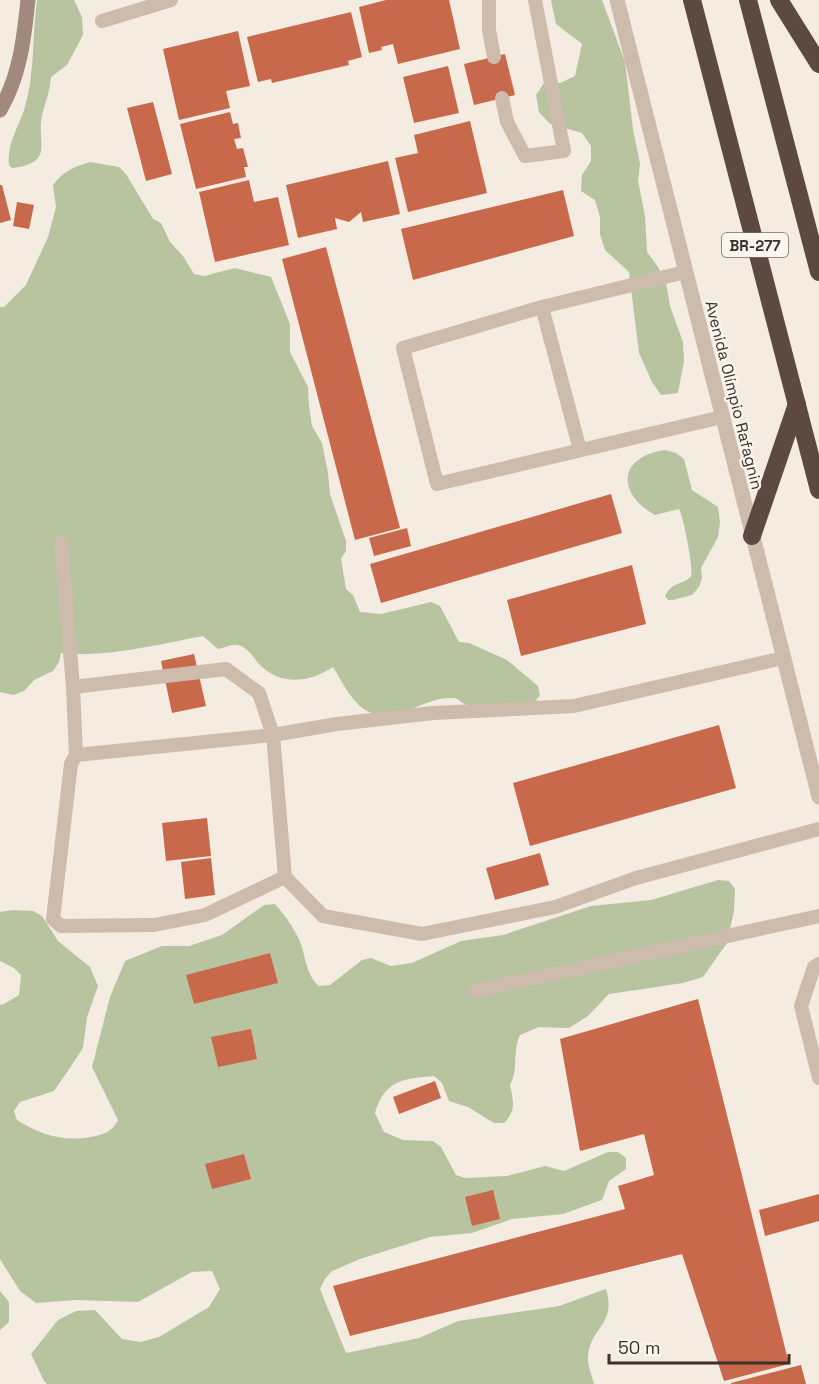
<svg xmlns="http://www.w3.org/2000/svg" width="819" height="1384" font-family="'Space Grotesk',sans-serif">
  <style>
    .green { fill: #b8c4a0 }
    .building { fill: #c8694b }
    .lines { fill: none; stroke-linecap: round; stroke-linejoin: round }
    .service { stroke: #cdbbac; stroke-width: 14 }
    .tertiary { stroke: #cdbbac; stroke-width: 15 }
    .secondary { stroke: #a18a7d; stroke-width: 15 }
    .motorway { stroke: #5c4a42; stroke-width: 18 }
    .labels { text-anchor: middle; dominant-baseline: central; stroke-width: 4.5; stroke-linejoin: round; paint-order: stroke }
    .shield { fill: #fbf5ee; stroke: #756b66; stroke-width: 1.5 }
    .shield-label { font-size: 15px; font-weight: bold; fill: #3b302b }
    .street-label { font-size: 16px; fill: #3b302b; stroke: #fbf5ee }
  </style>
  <rect width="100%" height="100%" fill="#f4ebe1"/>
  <g class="green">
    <path d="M37,0h37l8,17 1,18 -16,30 -16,12c-1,15 -5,23 -9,38 -6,27 14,48 -30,53l-3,-3c-2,-23 10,-38 16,-58 10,-35 7,-71 12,-107z"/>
    <path d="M551,0h51l23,62 8,67 7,35 -2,17 7,35 2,36 11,15 8,16 4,23 13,36 1,19 -6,32 -17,2 -9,-13 -13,-29 -10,-81 -24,-22 -5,-16v-17l-5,-17 -14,-9 1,-16 9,-14v-15l-9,-13 -32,-9 -11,-12 -3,-17 8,-12h16l15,-7 7,-32 -26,-20z"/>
    <path d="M90,162l29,5 7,7 27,45 8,4 9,19 13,14 11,18 10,2 31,-8 36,9 19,47v28l18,35 1,20 3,19 10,17 6,30 2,21 16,47v10l-5,8 5,30 7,6 7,17 21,2 50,-12 9,4 19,36 10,1 38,17 31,26 2,9c-2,2 -3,5 -6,7 -11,6 -56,6 -69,2 -5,-2 -7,-6 -12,-6 -30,-2 -56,28 -86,13 -15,-8 -25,-30 -34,-44 -24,16 -53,19 -74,-3 -6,-7 -12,-18 -22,-19 -5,-1 -13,3 -19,4l-15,-13c-43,8 -98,22 -142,17l-2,9 -6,9 -19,9 -10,11 -10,4 -14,-3v-385h4l22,-22 22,-48 8,-30 -3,-22c10,-14 21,-18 37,-23z"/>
    <path d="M665,450l11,3 8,6 8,31 26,17 2,15 -2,15 -17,31 1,10 -3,9 -7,8 -19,5h-5l-3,-4c7,-15 21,-12 26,-20 3,-7 -8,-61 -12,-67l-24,6c-39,-22 -37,-58 10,-65z"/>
    <path d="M718,880l11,1 6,8 -1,22 -7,32 -24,34 -20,6 -74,11 -21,22 -19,12 -30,-1 -19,8c-8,17 -1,34 -10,50 3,17 7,24 -6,38h-10l-26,-16 -19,-6 -7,-18 -8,-7c-30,3 -49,3 -59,37l9,19 19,8 30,1 8,6 15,28 9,3 42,-2 38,-10 19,5 44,-19h10l8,6v11l-17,12 -7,19 -39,14 -51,5 -40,14 -42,4 -70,22 -28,12 -7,8 -5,10 26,64 73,-15 39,-17 101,-15 47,-17c11,35 -16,39 -18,67 -1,8 4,20 6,28h-547l-3,-3 -13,-27 27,-34 18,-9 19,-1 27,29 18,3 19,-5 50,-30 11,-18 -8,-18 -20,1 -54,30 -62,-2 -40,3 -16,-12 -20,-32v-255l2,1 17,-10 2,-20 -7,-7 -14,-7v-49l13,-2 20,1 9,5 16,25 32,26 8,19 -11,31 -4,31 -11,17 -18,26 -34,11 -6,9 3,9c23,15 47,22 74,17 13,-3 20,-4 27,-17l-26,-53 18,-70 15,-36 37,-15h27l33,-11 42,-30 11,-1c9,10 18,23 24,35 7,16 6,35 20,47l11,-1 32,-25 9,-2 20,8 21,-3 49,-22 42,-6 88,-29 60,-6z"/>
    <path d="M0,1291l9,11v20l-9,8z"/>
  </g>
  <g class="building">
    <path d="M386,0h63l11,49 -62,15 -5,-20 -12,3 1,3 -13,3 -10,-46z"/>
    <path d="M351,12l11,45 -14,4 1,4 -77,18 -1,-4 -13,3 -11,-45z"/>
    <path d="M238,31l12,55 -24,5 4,17 -51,12 -16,-71z"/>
    <path d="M505,54l10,41 -41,10 -10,-41z"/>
    <path d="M448,66l11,47 -45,10 -11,-46z"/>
    <path d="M153,102l19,72 -26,7 -19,-73z"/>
    <path d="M230,112l3,12 5,-1 3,15 -7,1 3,10 6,-1 5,19h-4l2,10 -50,12 -16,-65z"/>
    <path d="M470,121l17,72 -79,19 -13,-54 23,-5 -4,-18z"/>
    <path d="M388,161l12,53 -37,8 -2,-10 -12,10 -14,-4 2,11 -39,9 -12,-53z"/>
    <path d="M249,180l5,22 24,-5 11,48 -74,17 -16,-70z"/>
    <path d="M0,185h2l9,35 -11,3z"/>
    <path d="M563,190l11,46 -161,44 -12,-51z"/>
    <path d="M17,202l17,3 -5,24 -16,-3z"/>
    <path d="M326,247l74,281 -45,12 -73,-281z"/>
    <path d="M611,494l11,39 -241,70 -11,-39z"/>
    <path d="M407,528l4,18 -37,10 -5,-18z"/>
    <path d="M632,565l14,59 -125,32 -14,-56z"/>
    <path d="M194,654l12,52 -34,7 -11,-52z"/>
    <path d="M719,725l17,63 -206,58 -17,-63z"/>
    <path d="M207,818l4,38 -45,5 -4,-38z"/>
    <path d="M540,853l9,32 -54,15 -9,-32z"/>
    <path d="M211,858l4,37 -30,4 -4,-37z"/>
    <path d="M270,953l8,30 -84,21 -8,-29z"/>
    <path d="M698,999l91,365 -65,17 -42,-127 -332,82 -17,-50 292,-77 -7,-23 36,-11 -10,-41 -64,17 -20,-112z"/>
    <path d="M251,1029l6,30 -39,8 -7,-30z"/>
    <path d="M435,1081l6,17 -42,16 -6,-17z"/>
    <path d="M244,1154l7,25 -39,10 -7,-25z"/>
    <path d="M493,1190l7,29 -28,7 -7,-29z"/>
    <path d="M819,1194v27l-54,15 -6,-26z"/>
    <path d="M801,1365l5,19h-75v-1z"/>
  </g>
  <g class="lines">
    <g class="service">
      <path d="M489,0v30l5,27"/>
      <path d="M102,21l69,-21"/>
      <path d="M502,98l5,24 18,34 39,-5 -29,-151"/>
      <path d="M685,272l-143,35 -139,41 34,136 285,-67"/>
      <path d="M542,307l38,143"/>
      <path d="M61,543l12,144 3,68"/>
      <path d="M783,658l-209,48 -141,7 -96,11 -64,11 12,142 38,39 99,18 133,-27 81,-29 183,-49"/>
      <path d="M73,687l153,-18 33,24 14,42 -197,20 -5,9 -18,155 8,7 93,-1 51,-10 80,-38"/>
      <path d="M819,964l-5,3 -13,39 18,72"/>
      <path d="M475,991l344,-75"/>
    </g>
    <path class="tertiary" d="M617,0l202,797"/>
    <path class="secondary" d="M0,110c20,-34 24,-72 28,-110"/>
    <g class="motorway">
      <path d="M692,0l127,490"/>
      <path d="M748,0l71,272"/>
      <path d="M779,0l40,64"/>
      <path d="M752,536l45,-132"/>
    </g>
  </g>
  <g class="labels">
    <rect class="shield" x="722" y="233" width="66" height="24" rx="4.5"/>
    <g class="shield-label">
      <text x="755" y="245">BR-277</text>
    </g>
    <g class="street-label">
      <text transform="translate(734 395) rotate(76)">Avenida Olímpio Rafagnin</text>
    </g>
  </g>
  <path d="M609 1354v9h180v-9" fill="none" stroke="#3b302b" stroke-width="3"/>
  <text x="618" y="1354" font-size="18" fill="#3b302b" stroke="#fbf5ee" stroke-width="4.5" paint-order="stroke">50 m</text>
</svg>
